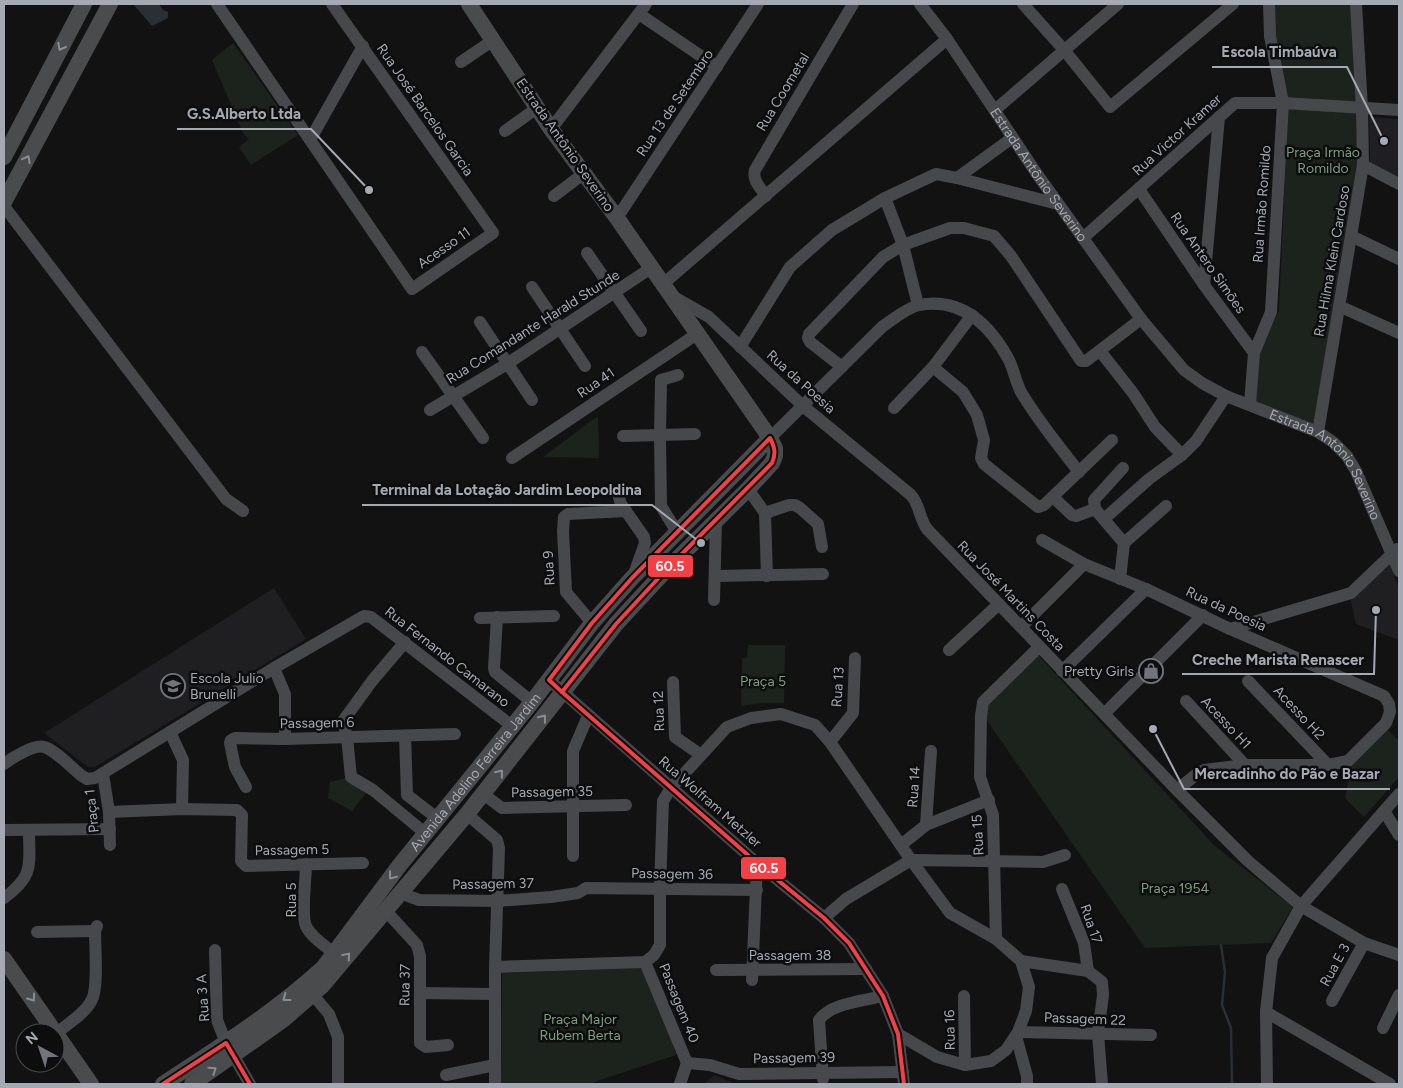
<svg xmlns="http://www.w3.org/2000/svg" width="1403" height="1088" font-family="Figtree,sans-serif">
  <style>
    .built { fill: #1f1f21 }
    .green { fill: #1c231d }
    .water { fill: #292f35 }
    .lines { fill: none; stroke-linecap: round; stroke-linejoin: round }
    .stream { stroke: #292f35; stroke-width: 2.5 }
    .minor { stroke: #47484b; stroke-width: 12 }
    .major { stroke: #494b4d; stroke-width: 16 }
    .bus-1-casing { stroke: #0d0d0e; stroke-width: 8 }
    .bus-1 { stroke: #f33f46; stroke-width: 4 }
    .oneway { stroke: #898d94 }
    .labels { text-anchor: middle; dominant-baseline: central; stroke-width: 5; stroke-linejoin: round; paint-order: stroke }
    .street-label { font-size: 14px; fill: #a4a9b3; stroke: #0d0d0e }
    .park-label { font-size: 14px; fill: #7c9e7e; stroke: #0d0d0e }
    .poi-label { font-size: 14px; fill: #a4a9b3; stroke: #0d0d0e; text-anchor: end }
    .leader { fill: none; stroke: #a4a9b3; stroke-width: 2 }
    .callout-dot { fill: #a4a9b3; stroke: #0d0d0e; stroke-width: 2 }
    .callout-label { font-size: 15px; text-anchor: middle; font-weight: bold; fill: #a4a9b3; stroke: #0d0d0e; stroke-width: 5; stroke-linejoin: round; paint-order: stroke }
    .line-badge { stroke: #0d0d0e; stroke-width: 2 }
    .badge-label { font-size: 14px; text-anchor: middle; font-weight: bold; fill: #fff }
  </style>
  <rect width="100%" height="100%" fill="#121213"/>
  <g class="built">
    <path d="M1369,117l30,2v58l-29,-15z"/>
    <path d="M1388,559l11,30v51l-43,-16 -6,-27z"/>
    <path d="M274,588l32,51 -211,128h-7l-44,-34z"/>
    <path d="M714,1075l21,9h-31z"/>
  </g>
  <g class="green">
    <path d="M1275,4h77l5,98 -69,-2 -13,-65z"/>
    <path d="M233,43l65,92 -47,30 -12,-18 10,-8 -6,-6 -31,-73z"/>
    <path d="M1288,109l69,2 3,52 -47,263 -59,-23 2,-44 23,-48z"/>
    <path d="M598,416l1,42 -56,-1z"/>
    <path d="M748,645h37l-1,58h-22l-21,3 1,-48h5z"/>
    <path d="M1038,655l177,191 78,61 -22,36 -126,5 -164,-236z"/>
    <path d="M1386,728l13,13v36l-35,40 -19,-19 7,-36z"/>
    <path d="M346,778l21,14 -15,19 -24,-13 2,-16z"/>
    <path d="M647,968l16,40 13,47 -88,29h-87l1,-111z"/>
  </g>
  <path class="water" d="M133,4h26l4,6 5,2v6l-16,8z"/>
  <g class="lines">
    <path class="stream" d="M1221,945l4,27 -3,33 9,23 1,56"/>
    <g class="minor">
      <path d="M217,4l195,285 81,-56 -161,-229"/>
      <path id="s1" d="M920,4l27,35 90,135 104,145 43,51 18,13 24,13 92,36 15,10 14,14 9,15 43,100"/>
      <path d="M1023,4l42,47 45,56 123,-103"/>
      <path d="M639,14l78,53"/>
      <path d="M461,62l31,-21"/>
      <path d="M995,110l123,-106"/>
      <path d="M551,129l95,-125"/>
      <path d="M505,131l32,-23"/>
      <path d="M310,140l53,-94"/>
      <path d="M1363,165l36,19"/>
      <path d="M957,178l55,-40"/>
      <path d="M1139,189l65,96 50,68"/>
      <path d="M554,196l29,-22"/>
      <path d="M766,196c-6,-9 -14,-16 -11,-26l98,-166"/>
      <path d="M885,198l18,47 15,60"/>
      <path d="M4,206l222,293 17,12"/>
      <path d="M617,218l141,-214"/>
      <path d="M1351,236l48,23"/>
      <path d="M1083,238l152,-135h48l116,7"/>
      <path d="M587,253l54,78"/>
      <path d="M663,284l284,-245"/>
      <path d="M1204,285l15,-168"/>
      <path d="M532,287l53,79"/>
      <path d="M674,297l35,20 94,89 108,89c9,10 8,23 16,34l250,261 71,71 53,45 63,37 35,12"/>
      <path d="M1339,306l60,27"/>
      <path d="M480,322l52,78"/>
      <path d="M740,347l50,-80 42,-37 53,-32 51,-24 21,4 101,26"/>
      <path d="M1100,351l33,42 22,34 27,28"/>
      <path d="M422,352l61,86"/>
      <path d="M842,367l-32,-25 -2,-4 1,-4 74,-77 20,-12 47,-17h14l30,8 17,20 70,105h5l55,-42"/>
      <path d="M933,367l30,25 14,23 7,25 -3,18 3,6 54,43 6,-2 68,-65"/>
      <path d="M1250,404l4,-51 17,-41 12,-209 -13,-67 -1,-32"/>
      <path d="M894,408l39,-41 39,-52"/>
      <path d="M430,410l77,-46 144,-96"/>
      <path d="M1318,432l45,-267 -1,-57 -6,-104"/>
      <path d="M623,436l72,-2"/>
      <path d="M770,438l113,-112c11,-7 23,-18 36,-21 43,-8 71,20 90,55 5,11 7,22 12,32 17,29 38,54 58,80"/>
      <path d="M512,458l185,-124"/>
      <path d="M748,489l17,24 2,63"/>
      <path d="M618,494l3,10 23,33 1,6 -11,31"/>
      <path d="M1053,497l19,18 4,1 19,-7"/>
      <path d="M765,513l24,-8h6l5,3 18,16 4,23"/>
      <path d="M1104,519l45,-40 33,-24 14,-14 30,-45"/>
      <path d="M677,532l-16,-26 -1,-71 1,-55 17,-5"/>
      <path d="M1042,540l42,24 62,25 84,40 154,67 5,8 1,8 -4,11 -38,38 -20,4h-83l-41,5 -6,3 -21,17"/>
      <path d="M1124,543l42,-37"/>
      <path d="M715,576l108,-2"/>
      <path d="M1120,579l4,-36 -29,-34 -1,-9 29,-32"/>
      <path d="M714,600l2,-79"/>
      <path d="M497,617l-3,51 1,4 37,30"/>
      <path d="M480,618l74,-2"/>
      <path d="M592,623l-26,-31 -3,-61 1,-14 4,-3 58,-3"/>
      <path d="M1021,627l63,-63"/>
      <path d="M1230,629l121,-36 46,-44"/>
      <path d="M405,642l-33,39 -29,40 4,16 4,40 22,13 52,43"/>
      <path d="M949,650l50,-46"/>
      <path d="M274,668l11,26v45"/>
      <path d="M1062,671l84,-82"/>
      <path d="M549,680l208,183 67,55 25,25 34,53 15,38 6,50"/>
      <path d="M1248,681l80,84"/>
      <path d="M673,682l2,55 26,18"/>
      <path d="M1186,701l59,64"/>
      <path d="M1105,713l98,-98"/>
      <path d="M170,732l13,28 -1,49"/>
      <path d="M405,736l2,59 30,23"/>
      <path d="M830,742l23,-29 2,-55"/>
      <path d="M4,764c8,-6 30,-20 40,-17 10,2 29,22 38,29l5,3 8,-1 179,-110 90,-52 7,1 141,109"/>
      <path d="M103,774l6,38 1,33"/>
      <path d="M246,787l-11,-20 -5,-24 1,-3 4,-2 50,1 170,-5"/>
      <path d="M483,794l19,14 124,-3"/>
      <path d="M1384,811l15,24"/>
      <path d="M109,812l73,-3 55,1 5,5 -1,46 5,5 117,-3"/>
      <path d="M467,814l30,26 2,8 -4,119v117"/>
      <path d="M926,825l5,-74"/>
      <path d="M6,830l104,-1"/>
      <path d="M901,845l25,-20 63,-25"/>
      <path d="M573,856v-105l15,-35"/>
      <path d="M306,864c0,13 -5,52 0,62 5,11 19,20 28,27"/>
      <path d="M1062,889l22,54 4,28"/>
      <path d="M400,893l19,7 78,1 54,-4 27,-4 8,-5 171,2"/>
      <path d="M4,898c31,-23 25,-33 25,-68"/>
      <path d="M386,911l31,34 3,11v87l6,4 22,-2"/>
      <path d="M824,918l22,-19 65,-39 132,2 22,-7"/>
      <path d="M37,932l58,-1"/>
      <path d="M996,939l-3,-124 -13,-38 1,-61 2,-14 56,-55"/>
      <path d="M215,950l2,70 9,23 24,41"/>
      <path d="M1021,961l67,10 14,11 1,13 -5,39 4,50"/>
      <path d="M645,962l42,101 -7,21"/>
      <path d="M495,967l150,-5 9,-7 6,-10v-57l3,-87 8,-13 56,-61 24,-9 30,-4 34,11 15,17 81,118 39,53 46,26 25,22 8,26 -3,24 -8,21 -12,18 -15,11 -26,4 -28,-8 -39,-23"/>
      <path d="M716,970l150,-1"/>
      <path d="M752,980l5,-117"/>
      <path d="M420,993l75,1"/>
      <path d="M313,995l16,19 9,23v47"/>
      <path d="M964,996l1,69"/>
      <path d="M1332,1001l32,-58"/>
      <path d="M1266,1012l124,72"/>
      <path d="M1383,1028l16,-33"/>
      <path d="M1018,1032l133,3"/>
      <path d="M57,1033c11,-10 31,-21 36,-36 5,-15 2,-49 2,-66l2,-5"/>
      <path d="M1016,1036l11,40v8"/>
      <path d="M687,1063l23,2 29,9 164,-2"/>
      <path d="M446,1075l49,-10"/>
      <path d="M823,1079l-4,-59c12,-17 44,-19 64,-24"/>
      <path d="M1267,1084l-1,-72 6,-54 29,-52 98,-112"/>
    </g>
    <g class="major">
      <path d="M4,157l80,-153"/>
      <path d="M4,202l106,-198"/>
      <path d="M4,959l87,125"/>
      <path id="s2" d="M163,1084c55,-36 112,-72 160,-116l76,-102 133,-164 60,-79 40,-45 138,-140"/>
      <path d="M192,1084l91,-64 39,-34 145,-172 149,-190 49,-53 83,-82 24,-26 3,-7v-8l-5,-10 -153,-220 -66,-89 -82,-125"/>
    </g>
    <defs>
      <g id="bus-1">
        <path d="M770,438c5,10 6,15 2,25l-107,108 -49,53 -54,68 -13,-12 43,-57 40,-45z"/>
        <path d="M562,692l195,171 67,55 25,25 34,53 15,38 6,50"/>
        <path d="M163,1084l63,-41 24,41"/>
      </g>
    </defs>
    <use href="#bus-1" class="bus-1-casing"/>
    <use href="#bus-1" class="bus-1"/>
  </g>
  <defs><path id="oneway-chevron" d="M-2-3.5L2.5 0L-2 3.5" fill="none" stroke-width="1.6" stroke-linecap="round" stroke-linejoin="round" transform="scale(1.25)"/></defs>
  <g class="oneway">
    <use href="#oneway-chevron" transform="translate(61 47) rotate(118)"/>
    <use href="#oneway-chevron" transform="translate(27 159) rotate(-62)"/>
    <use href="#oneway-chevron" transform="translate(543 718) rotate(-52)"/>
    <use href="#oneway-chevron" transform="translate(500 773) rotate(-51)"/>
    <use href="#oneway-chevron" transform="translate(392 876) rotate(127)"/>
    <use href="#oneway-chevron" transform="translate(347 956) rotate(-50)"/>
    <use href="#oneway-chevron" transform="translate(32 998) rotate(54)"/>
    <use href="#oneway-chevron" transform="translate(286 998) rotate(143)"/>
    <use href="#oneway-chevron" transform="translate(213 1070) rotate(-34)"/>
  </g>
  <defs>
    <symbol id="shop-ring" viewBox="-11 -11 22 22"><circle r="9.5" fill="#0d0d0e" stroke="#71747b" stroke-width="1.5"/><path d="M-5-2.5h2.3a2.7 3.5 0 0 1 5.4 0H5L5.5 6h-11ZM-1.5-2.5h3a1.5 2.3 0 0 0-3 0Z" fill="#71747b"/></symbol>
    <symbol id="school-ring" viewBox="-11 -11 22 22"><circle r="9.5" fill="#0d0d0e" stroke="#71747b" stroke-width="1.5"/><path d="M0-5L7-2L0 1L-7-2ZM-4 1L0 2.5L4 1V4Q0 6-4 4Z" fill="#71747b"/></symbol>
  </defs>
  <g fill-rule="evenodd">
    <use href="#shop-ring" x="1137" y="657" width="28" height="28"/>
    <use href="#school-ring" x="159" y="672" width="28" height="28"/>
  </g>
  <g class="labels">
    <g class="street-label">
      <text transform="translate(783 92) rotate(-59)">Rua Coometal</text>
      <text transform="translate(675 103) rotate(-56)">Rua 13 de Setembro</text>
      <text transform="translate(425 110) rotate(55)">Rua José Barcelos Garcia</text>
      <text transform="translate(1177 135) rotate(-42)">Rua Victor Kramer</text>
      <text transform="translate(565 145) rotate(55)">Estrada Antônio Severino</text>
      <text stroke="none"><textPath href="#s1" startOffset="208">Estrada Antônio Severino</textPath></text>
      <text transform="translate(1262 204) rotate(-86)">Rua Irmão Romildo</text>
      <text transform="translate(444 248) rotate(-35)">Acesso 11</text>
      <text transform="translate(1332 261) rotate(-80)">Rua Hilma Klein Cardoso</text>
      <text transform="translate(1208 263) rotate(55)">Rua Antero Simões</text>
      <text transform="translate(533 327) rotate(-32)">Rua Comandante Harald Stunde</text>
      <text transform="translate(801 382) rotate(42)">Rua da Poesia</text>
      <text transform="translate(596 383) rotate(-34)">Rua 41</text>
      <text stroke="none"><textPath href="#s1" startOffset="628">Estrada Antônio Severino</textPath></text>
      <text transform="translate(549 568) rotate(-93)">Rua 9</text>
      <text transform="translate(1011 596) rotate(46)">Rua José Martins Costa</text>
      <text transform="translate(1226 609) rotate(25)">Rua da Poesia</text>
      <text transform="translate(447 657) rotate(38)">Rua Fernando Camarano</text>
      <text transform="translate(838 687) rotate(-86)">Rua 13</text>
      <text transform="translate(659 711) rotate(-92)">Rua 12</text>
      <text transform="translate(1299 713) rotate(47)">Acesso H2</text>
      <text transform="translate(317 723) rotate(-1)">Passagem 6</text>
      <text transform="translate(1226 723) rotate(47)">Acesso H1</text>
      <text stroke="none"><textPath href="#s2" startOffset="446">Avenida Adelino Ferreira Jardim</textPath></text>
      <text transform="translate(914 787) rotate(-86)">Rua 14</text>
      <text transform="translate(552 792) rotate(-1)">Passagem 35</text>
      <text transform="translate(710 802) rotate(41)">Rua Wolfram Metzler</text>
      <text transform="translate(92 811) rotate(-96)">Praça 1</text>
      <text transform="translate(978 835) rotate(-93)">Rua 15</text>
      <text transform="translate(292 850) rotate(-1)">Passagem 5</text>
      <text transform="translate(672 874) rotate(1)">Passagem 36</text>
      <text transform="translate(493 884) rotate(-1)">Passagem 37</text>
      <text transform="translate(291 900) rotate(-90)">Rua 5</text>
      <text transform="translate(1091 924) rotate(71)">Rua 17</text>
      <text x="790" y="955">Passagem 38</text>
      <text transform="translate(1335 965) rotate(-61)">Rua E 3</text>
      <text transform="translate(405 985) rotate(-89)">Rua 37</text>
      <text transform="translate(203 998) rotate(-94)">Rua 3 A</text>
      <text transform="translate(679 1003) rotate(68)">Passagem 40</text>
      <text transform="translate(1085 1019) rotate(2)">Passagem 22</text>
      <text transform="translate(950 1030) rotate(-91)">Rua 16</text>
      <text transform="translate(794 1058) rotate(-1)">Passagem 39</text>
    </g>
    <g class="park-label">
      <text x="1323" y="152">Praça Irmão<tspan x="1323" dy="16">Romildo</tspan></text>
      <text x="763" y="681">Praça 5</text>
      <text x="1175" y="888">Praça 1954</text>
      <text x="580" y="1019">Praça Major<tspan x="580" dy="16">Rubem Berta</tspan></text>
    </g>
    <g class="poi-label">
      <text x="1134" y="671">Pretty Girls</text>
      <text x="190" y="678" text-anchor="start">Escola Julio<tspan x="190" dy="16">Brunelli</tspan></text>
    </g>
  </g>
  <path class="leader" d="M1384 141L1347 67H1212M369 190L311 129H177M701 543L652 505H362M1376 610L1374 674H1182M1153 729L1184 789H1390"/>
  <g class="callout-dot">
    <circle cx="1384" cy="141" r="5"/>
    <circle cx="369" cy="190" r="5"/>
    <circle cx="701" cy="543" r="5"/>
    <circle cx="1376" cy="610" r="5"/>
    <circle cx="1153" cy="729" r="5"/>
  </g>
  <g class="callout-label">
    <text x="1279" y="57">Escola Timbaúva</text>
    <text x="244" y="119">G.S.Alberto Ltda</text>
    <text x="507" y="495">Terminal da Lotação Jardim Leopoldina</text>
    <text x="1278" y="665">Creche Marista Renascer</text>
    <text x="1287" y="779">Mercadinho do Pão e Bazar</text>
  </g>
  <g class="line-badge">
    <rect x="647" y="554" width="47" height="24" rx="5" fill="#f33f46"/>
    <rect x="740" y="856" width="47" height="24" rx="5" fill="#f33f46"/>
  </g>
  <g class="badge-label">
    <text x="670" y="571">60.5</text>
    <text x="764" y="873">60.5</text>
  </g>
  <rect width="1403" height="1088" fill="none" stroke="#a4a9b3" stroke-width="10"/>
  <g transform="translate(40 1048) rotate(320)"><circle r="24" fill="#0d0d0e" stroke="#494b50"/>
  <path d="M0-4L9 19L0 12L-9 19Z" fill="#71747b"/>
  <text y="-8" font-size="14" font-weight="bold" text-anchor="middle" fill="#a4a9b3">N</text>
  </g>
</svg>
